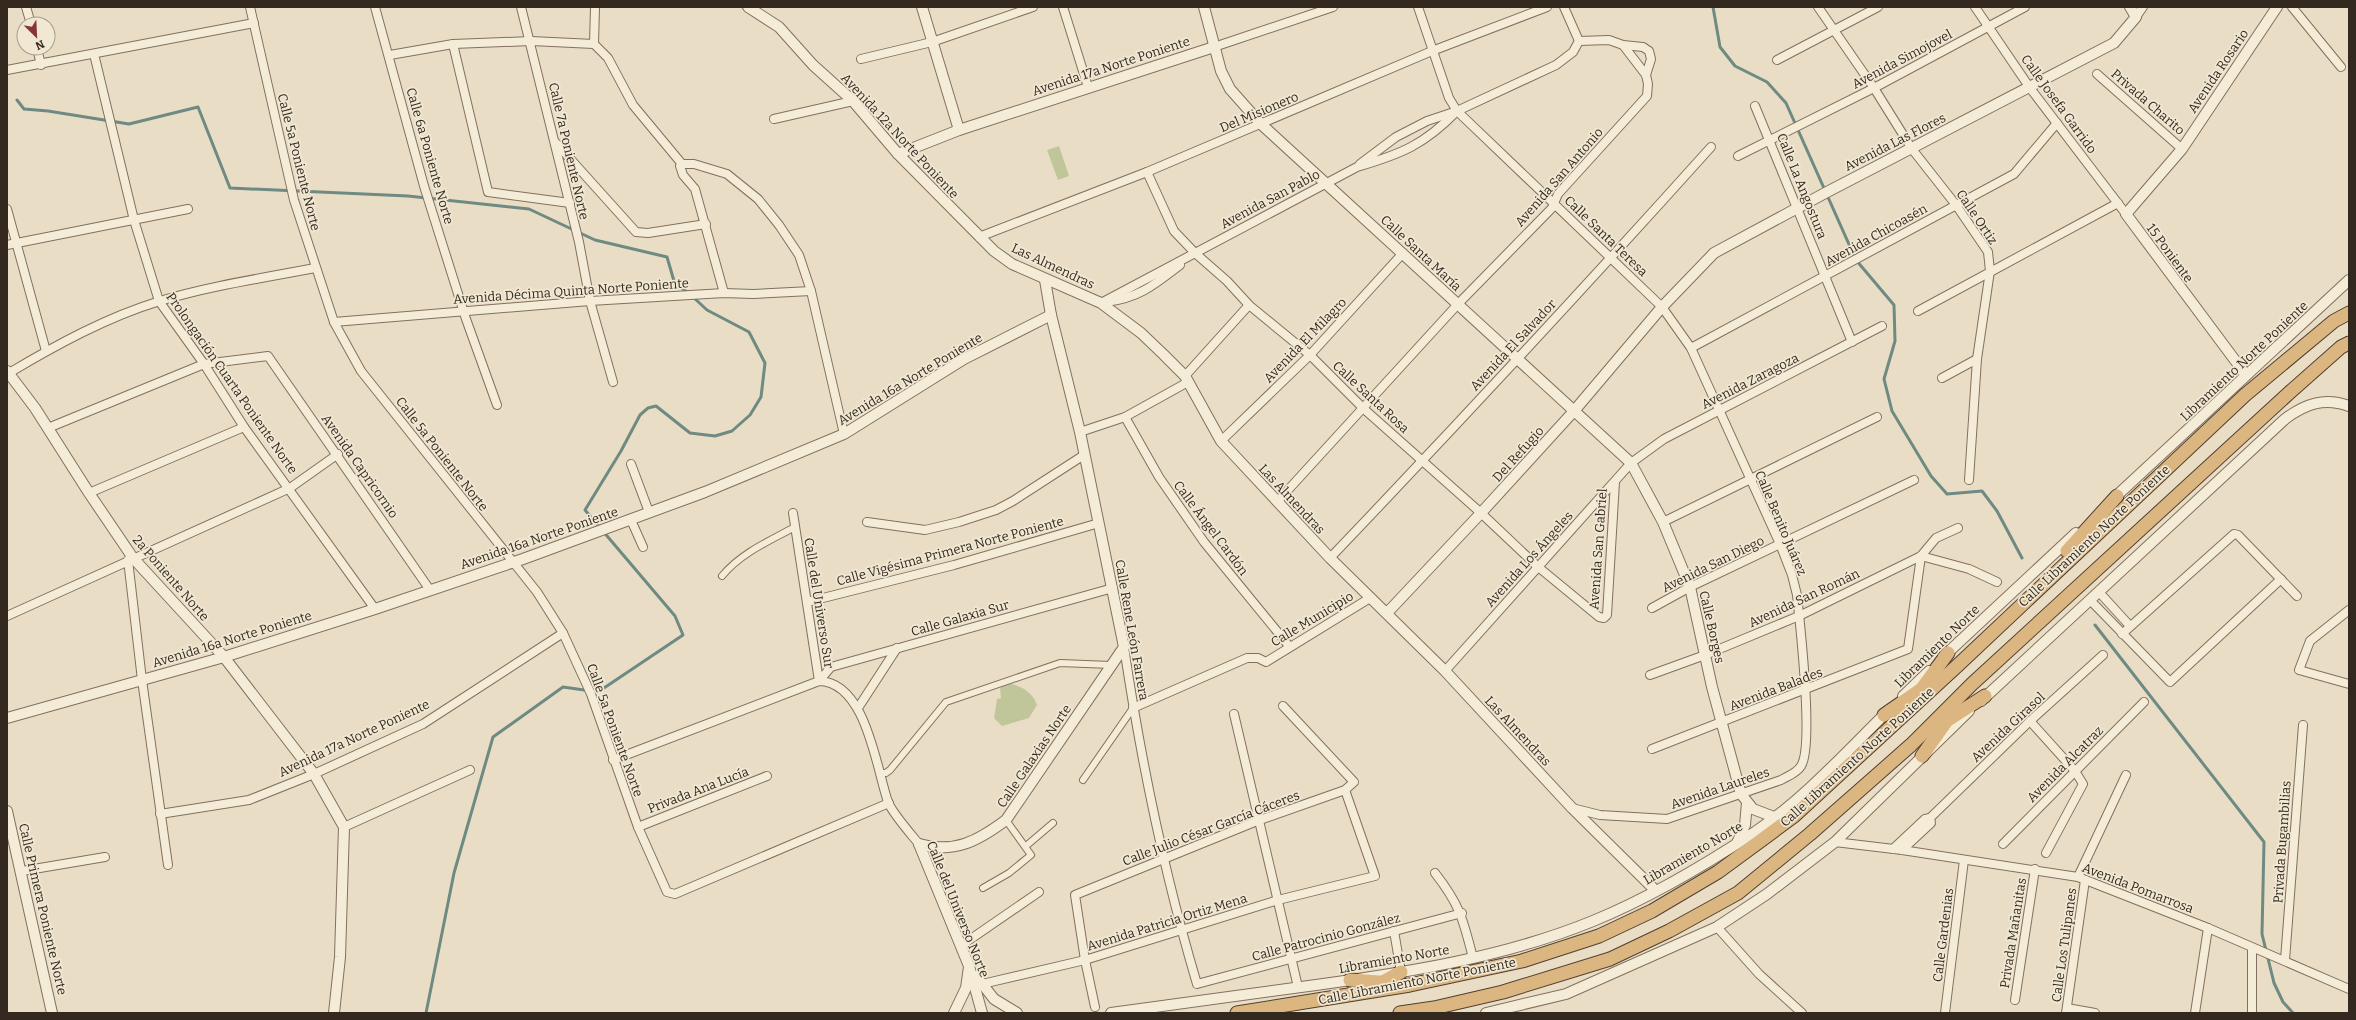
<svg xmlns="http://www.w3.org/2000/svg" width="2356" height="1020" font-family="Bitter,serif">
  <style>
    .green { fill: #c1c69a }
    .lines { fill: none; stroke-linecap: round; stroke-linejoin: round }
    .stream { stroke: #6e8a83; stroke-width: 3 }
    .pedestrian-casing { stroke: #82705d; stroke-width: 8 }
    .minor-casing { stroke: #82705d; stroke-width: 10 }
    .tertiary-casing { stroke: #82705d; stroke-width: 12 }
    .trunk-casing { stroke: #503f31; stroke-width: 15 }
    .pedestrian { stroke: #f5ecd8; stroke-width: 6 }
    .minor { stroke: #f5ecd8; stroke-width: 8 }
    .tertiary { stroke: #f5ecd8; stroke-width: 10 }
    .trunk { stroke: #dcb680; stroke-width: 13 }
    .labels { text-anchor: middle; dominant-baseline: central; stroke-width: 3.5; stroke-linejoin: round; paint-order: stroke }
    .street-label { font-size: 13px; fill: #34291f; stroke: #f1e8d4 }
  </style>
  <rect width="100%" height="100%" fill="#e9dec5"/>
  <g class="green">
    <path d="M1059,146l10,30 -11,4 -11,-30z"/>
    <path d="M1004,682c14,3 28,8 33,23l-8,13 -27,8 -8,-8 3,-19 4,-1 -1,-9z"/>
  </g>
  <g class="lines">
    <g class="stream">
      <path d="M1713,7l7,40 15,19 32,16 19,21 70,157 38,45 1,36 -11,38 8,32 39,65 16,18 35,-3 15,20 25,47"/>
      <path d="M17,100l7,9 24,2 81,13 69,-17 32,81 178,8 121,13 66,31 72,17 7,24 14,12"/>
      <path d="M2095,625l169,217 -2,92 12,49 9,19 10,11"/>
      <path d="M426,1013l28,-140 39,-136 70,-50 35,5 85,-57 -8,-19 -90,-106 36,-59 19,-36 8,-7 8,-2 34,27 25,3 17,-5 18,-16 11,-18 4,-34 -16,-31 -42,-22 -14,-13"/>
    </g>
    <defs>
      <g id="pedestrian">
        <path d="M722,576c19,-23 47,-35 73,-49"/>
        <path d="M881,773h5l4,-3 56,-68 114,-39 51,2"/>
        <path d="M1083,780l50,-72"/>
        <path d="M1026,846l27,-23"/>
        <path d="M983,888l26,-15 22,-18 -25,-35"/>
      </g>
      <g id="minor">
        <path d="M26,7l5,17"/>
        <path d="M250,7l44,193 40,122 27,49 176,221 26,41 28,61 47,133 29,65 8,2 214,-91"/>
        <path d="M375,7l49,179 42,133 31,86"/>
        <path d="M521,7l58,235 11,59 23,81"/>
        <path d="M1063,7l25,80"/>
        <path d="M1418,7l31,91 8,13 205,196 29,41 89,196 12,31 5,20c3,29 17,151 4,171 -4,7 -13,10 -20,14l-114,39 -67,-4 -28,-7"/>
        <path d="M1564,7l15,34"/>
        <path d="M1818,7l56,81 38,61 44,56 32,47 2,19 -13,88 -8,121"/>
        <path d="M1975,7l55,81 96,126"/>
        <path d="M2292,7l49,60"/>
        <path d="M2136,17l7,-10"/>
        <path d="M453,44l35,148 82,11"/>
        <path d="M594,44l14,14 25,47 49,59"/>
        <path d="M594,44l1,-37"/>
        <path d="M1623,45l20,2 6,4 2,8 -5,16"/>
        <path d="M1214,47l119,-40"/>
        <path d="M37,48l4,17"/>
        <path d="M94,54l40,166 25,81 45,63 40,63 131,182"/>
        <path d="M390,55l63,-11 78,-3 63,3"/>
        <path d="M861,59l71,-17 101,-35"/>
        <path d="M1777,60l101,-53"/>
        <path d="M7,70l247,-47"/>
        <path d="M2097,74l85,75"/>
        <path d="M1755,106l97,236"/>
        <path d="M774,119l79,-18"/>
        <path d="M556,143l80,89 12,1 58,-9"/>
        <path d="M1738,156l136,-68 151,-81"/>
        <path d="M682,164h12l33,10 31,25 21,26 20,30 12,36 33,143"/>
        <path d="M682,164l-2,2 3,9 12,14 29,104"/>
        <path d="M1360,164l36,-27 31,-16 30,-10 99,-46 17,-13 6,-11"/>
        <path d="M1147,172l27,59 21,22 32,28 22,24 61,50 54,54 117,104 56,53 62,51 5,1 3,-3 8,-133"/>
        <path d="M7,209l39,142"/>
        <path d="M979,237l168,-65 285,-121 115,-44"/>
        <path d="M7,245l181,-36"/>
        <path d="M1106,302c33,-4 48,-17 74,-37"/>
        <path d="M1101,303l256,-136c44,-13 67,-22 100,-56"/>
        <path d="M1918,311l200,-108"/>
        <path d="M334,322l256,-21 134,-8 29,1 58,-3"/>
        <path d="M1691,348l323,-174 43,-51"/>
        <path d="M9,373c47,-28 98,-56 151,-72 50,-15 103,-23 155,-33"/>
        <path d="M1185,376l64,-71"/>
        <path d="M1942,378l35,-19"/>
        <path d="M1125,417l34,60 45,65 85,104"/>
        <path d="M48,428l156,-64 64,-8 162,234"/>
        <path d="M1080,432l45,-15 63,-35"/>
        <path d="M1221,441l89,-86 93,-102"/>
        <path d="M631,464l18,48"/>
        <path d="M89,493l155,-66"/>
        <path d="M1277,502l181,-198 94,-96 6,-14 89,-98 1,-12 -2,-9 -23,-30 -14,-5 -30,1"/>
        <path d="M793,513l26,168"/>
        <path d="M631,520l12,27"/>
        <path d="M867,522l58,8 34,-8 37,-12 17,-9 71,-46"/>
        <path d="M1663,522l214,-105"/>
        <path d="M1330,558c129,-135 256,-272 381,-411"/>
        <path d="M128,560l14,120 26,185"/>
        <path d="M2099,592l31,34"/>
        <path d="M2090,600l80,82 111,-103"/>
        <path d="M807,602l147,-37 145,-42"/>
        <path d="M1652,608l38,-21 224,-107"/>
        <path d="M2349,610l-39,31 -11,29 50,14"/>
        <path d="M7,616l283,-128 48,-34"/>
        <path d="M2122,634l112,-100 4,1 59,61"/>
        <path d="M1124,647c17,114 40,226 73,337l265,-71"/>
        <path d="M1445,671l186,-208 33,-24 218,-113"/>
        <path d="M1650,675l55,-20 94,-39 122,-60 15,-18 22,-10"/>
        <path d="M819,681l12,-14 282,-79"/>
        <path d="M858,708l39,-60"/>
        <path d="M1133,708l114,-50h11l8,4 104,-64"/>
        <path d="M1234,714l64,273"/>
        <path d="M2030,721l45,50 8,13 -37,69"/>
        <path d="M1652,749l256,-100 13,-93 48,13 28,13"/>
        <path d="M613,760l206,-79c47,1 57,86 69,121 5,12 22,31 31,42"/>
        <path d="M160,814l89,-14 65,-26 109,-50 140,-91"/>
        <path d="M344,827l126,-57"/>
        <path d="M638,827l129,-51"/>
        <path d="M1835,842l67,8 176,27 130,51 141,61"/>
        <path d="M2003,844l141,-142"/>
        <path d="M1893,849l32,-30 5,-1 100,-97 73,-66"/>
        <path d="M1902,850l29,-27 -1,-5"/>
        <path d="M22,871l83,-14"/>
        <path d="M1435,873c25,32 28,46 38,85"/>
        <path d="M2078,877l48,-102"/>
        <path d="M1717,927l42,47 43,39"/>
        <path d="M1394,931l7,41"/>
        <path d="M962,945l77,-53"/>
        <path d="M2252,948v65"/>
        <path d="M2285,960l18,-235"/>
        <path d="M978,985l107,-25 193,-60 97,-24 -30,-86"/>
        <path d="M2015,1000l20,-131"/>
        <path d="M1095,1007l-10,-47 -10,-65 182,-74 88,-31 9,-8 -71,-76"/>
        <path d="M2067,1008l28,5"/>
        <path d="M1945,1013l19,-153"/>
        <path d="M2066,1013l19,-133"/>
        <path d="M2195,1013l13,-85"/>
      </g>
      <g id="tertiary">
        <path d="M748,7l31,20 34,38 40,36 45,53 96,97 18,13 89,39 40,30 22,21 22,22 36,65 109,117 115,113 127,137 83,82"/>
        <path d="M922,7l37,123"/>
        <path d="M1204,7l17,64 9,18 31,35 370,339 32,59 27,65 22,100 29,107 12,15 21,8"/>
        <path d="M898,154l61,-24 255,-83"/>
        <path d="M7,371l28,37 54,85 44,65 91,99 90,117 30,53 -4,130 -6,56"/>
        <path d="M2246,375l-120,-161 56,-65 95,-142"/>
        <path d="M2112,500l237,-220"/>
        <path d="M1387,613l94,-100 93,-102 88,-104 52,-54 113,-61 287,-149 22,-26 -6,-10"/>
        <path d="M1943,657l133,-124"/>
        <path d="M1903,696l26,-25"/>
        <path d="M1981,701l304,-282c20,-15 39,-22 64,-13"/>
        <path d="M7,718l217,-61 151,-48 148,-50 182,-67 139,-58 120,-75 87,-44"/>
        <path d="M7,811l45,202"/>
        <path d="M1737,843l8,-18 2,-22"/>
        <path d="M919,844c35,10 59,-3 87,-24l118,-173 -44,-215 -29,-117 -6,-35"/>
        <path d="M919,844l50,122 13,47"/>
        <path d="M976,976l18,23 23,14"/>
        <path d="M954,1013l12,-25 3,-21"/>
        <path d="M1111,1013c69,-9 137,-19 205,-28 94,-13 189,-28 277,-64 56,-23 112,-56 162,-89 50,-34 91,-80 134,-122"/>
        <path d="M1486,1013l80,-19 151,-67 50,-33 68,-52 134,-131"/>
      </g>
      <g id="trunk">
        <path d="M2067,551l50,-55"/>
        <path d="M1917,695l31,-42"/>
        <path d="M1884,715l36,-25"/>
        <path d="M1937,727l48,-31"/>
        <path d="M1922,756l24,-34"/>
        <path d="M1350,980l44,3"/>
        <path d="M1381,983l20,-11"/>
        <path d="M1237,1013l173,-28 112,-24 77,-25 53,-25 66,-39 76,-56 163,-150 288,-271 89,-74 15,-8"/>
        <path d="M1400,1013l34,-5 69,-16 107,-33 59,-28 69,-38 72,-59 101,-89 61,-61 317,-291 52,-46 8,-4"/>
      </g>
    </defs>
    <use href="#pedestrian" class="pedestrian-casing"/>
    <use href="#minor" class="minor-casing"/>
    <use href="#tertiary" class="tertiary-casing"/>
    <use href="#trunk" class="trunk-casing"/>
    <use href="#pedestrian" class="pedestrian"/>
    <use href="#minor" class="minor"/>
    <use href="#tertiary" class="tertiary"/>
    <use href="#trunk" class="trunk"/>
  </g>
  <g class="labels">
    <g class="street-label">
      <text transform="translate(1902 59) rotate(-28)">Avenida Simojovel</text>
      <text transform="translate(1111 66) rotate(-18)">Avenida 17a Norte Poniente</text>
      <text transform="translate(2218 71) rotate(-56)">Avenida Rosario</text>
      <text transform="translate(2148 102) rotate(41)">Privada Charito</text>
      <text transform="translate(2059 104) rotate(54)">Calle Josefa Garrido</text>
      <text transform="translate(1259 112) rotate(-23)">Del Misionero</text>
      <text transform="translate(900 136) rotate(47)">Avenida 12a Norte Poniente</text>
      <text transform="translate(1895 142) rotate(-27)">Avenida Las Flores</text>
      <text transform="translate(569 151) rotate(77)">Calle 7a Poniente Norte</text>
      <text transform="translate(430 156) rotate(74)">Calle 6a Poniente Norte</text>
      <text transform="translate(299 162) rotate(76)">Calle 5a Poniente Norte</text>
      <text transform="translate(1559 177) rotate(-49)">Avenida San Antonio</text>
      <text transform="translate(1802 186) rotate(68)">Calle La Angostura</text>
      <text transform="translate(1270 199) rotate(-28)">Avenida San Pablo</text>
      <text transform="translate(1977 217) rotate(56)">Calle Ortiz</text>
      <text transform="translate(1876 235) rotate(-29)">Avenida Chicoasén</text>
      <text transform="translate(1606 236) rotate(44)">Calle Santa Teresa</text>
      <text transform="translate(1421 253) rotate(43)">Calle Santa María</text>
      <text transform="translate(2170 253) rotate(54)">15 Poniente</text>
      <text transform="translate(1053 266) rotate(25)">Las Almendras</text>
      <text transform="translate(571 291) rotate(-4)">Avenida Décima Quinta Norte Poniente</text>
      <text transform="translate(1305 340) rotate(-46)">Avenida El Milagro</text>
      <text transform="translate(1513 345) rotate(-47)">Avenida El Salvador</text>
      <text transform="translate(2244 361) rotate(-43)">Libramiento Norte Poniente</text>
      <text transform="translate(910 379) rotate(-31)">Avenida 16a Norte Poniente</text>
      <text transform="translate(1750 381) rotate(-27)">Avenida Zaragoza</text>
      <text transform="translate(232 383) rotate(55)">Prolongación Cuarta Poniente Norte</text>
      <text transform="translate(1371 397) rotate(43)">Calle Santa Rosa</text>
      <text transform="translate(442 454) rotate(52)">Calle 5a Poniente Norte</text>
      <text transform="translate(1518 454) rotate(-48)">Del Refugio</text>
      <text transform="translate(360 466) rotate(55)">Avenida Capricornio</text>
      <text transform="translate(1292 499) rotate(47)">Las Almendras</text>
      <text transform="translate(1781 523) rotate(67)">Calle Benito Juárez</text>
      <text transform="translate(1211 528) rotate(53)">Calle Ángel Cardón</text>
      <text transform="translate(2094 536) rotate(-43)">Calle Libramiento Norte Poniente</text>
      <text transform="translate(539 538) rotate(-19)">Avenida 16a Norte Poniente</text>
      <text transform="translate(1598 549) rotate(-86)">Avenida San Gabriel</text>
      <text transform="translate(950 551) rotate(-15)">Calle Vigésima Primera Norte Poniente</text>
      <text transform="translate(1529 559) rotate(-48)">Avenida Los Ángeles</text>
      <text transform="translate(1713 564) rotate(-26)">Avenida San Diego</text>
      <text transform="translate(171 578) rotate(49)">2a Poniente Norte</text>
      <text transform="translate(1804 598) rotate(-25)">Avenida San Román</text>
      <text transform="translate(819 603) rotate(81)">Calle del Universo Sur</text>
      <text transform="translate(960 618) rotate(-16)">Calle Galaxia Sur</text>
      <text transform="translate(1312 619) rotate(-31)">Calle Municipio</text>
      <text transform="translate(1712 627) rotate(77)">Calle Borges</text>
      <text transform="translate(1132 630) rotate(80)">Calle Rene León Farrera</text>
      <text transform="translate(232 639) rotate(-17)">Avenida 16a Norte Poniente</text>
      <text transform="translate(1937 646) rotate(-44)">Libramiento Norte</text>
      <text transform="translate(1776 689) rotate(-21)">Avenida Balades</text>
      <text transform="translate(2008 727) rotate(-43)">Avenida Girasol</text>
      <text transform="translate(615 730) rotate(70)">Calle 5a Poniente Norte</text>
      <text transform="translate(1518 731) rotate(47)">Las Almendras</text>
      <text transform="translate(354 738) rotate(-25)">Avenida 17a Norte Poniente</text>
      <text transform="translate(1034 756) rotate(-56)">Calle Galaxias Norte</text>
      <text transform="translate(1857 757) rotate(-42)">Calle Libramiento Norte Poniente</text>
      <text transform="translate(2065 764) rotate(-45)">Avenida Alcatraz</text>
      <text transform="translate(1720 788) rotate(-19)">Avenida Laureles</text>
      <text transform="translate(698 790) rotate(-21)">Privada Ana Lucía</text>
      <text transform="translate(1211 828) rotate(-21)">Calle Julio César García Cáceres</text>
      <text transform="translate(2282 842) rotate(-86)">Privada Bugambilias</text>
      <text transform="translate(1693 853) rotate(-30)">Libramiento Norte</text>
      <text transform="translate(2138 888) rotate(21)">Avenida Pomarrosa</text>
      <text transform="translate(43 909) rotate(77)">Calle Primera Poniente Norte</text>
      <text transform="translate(958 909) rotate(68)">Calle del Universo Norte</text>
      <text transform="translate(1167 922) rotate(-17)">Avenida Patricia Ortiz Mena</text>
      <text transform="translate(2013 933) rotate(-81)">Privada Mañanitas</text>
      <text transform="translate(1943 935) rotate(-83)">Calle Gardenias</text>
      <text transform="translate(1326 937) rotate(-15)">Calle Patrocinio González</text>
      <text transform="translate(2064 945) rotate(-82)">Calle Los Tulipanes</text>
      <text transform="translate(1394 959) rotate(-10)">Libramiento Norte</text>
      <text transform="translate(1417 981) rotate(-11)">Calle Libramiento Norte Poniente</text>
    </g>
  </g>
  <rect width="2356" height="1020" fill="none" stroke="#34291f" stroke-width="16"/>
  <g transform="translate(36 36) rotate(156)"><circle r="19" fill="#f1e8d4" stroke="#a59c8c"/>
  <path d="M0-3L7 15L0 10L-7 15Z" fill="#8a3436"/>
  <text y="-6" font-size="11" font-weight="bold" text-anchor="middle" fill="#34291f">N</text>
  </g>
</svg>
